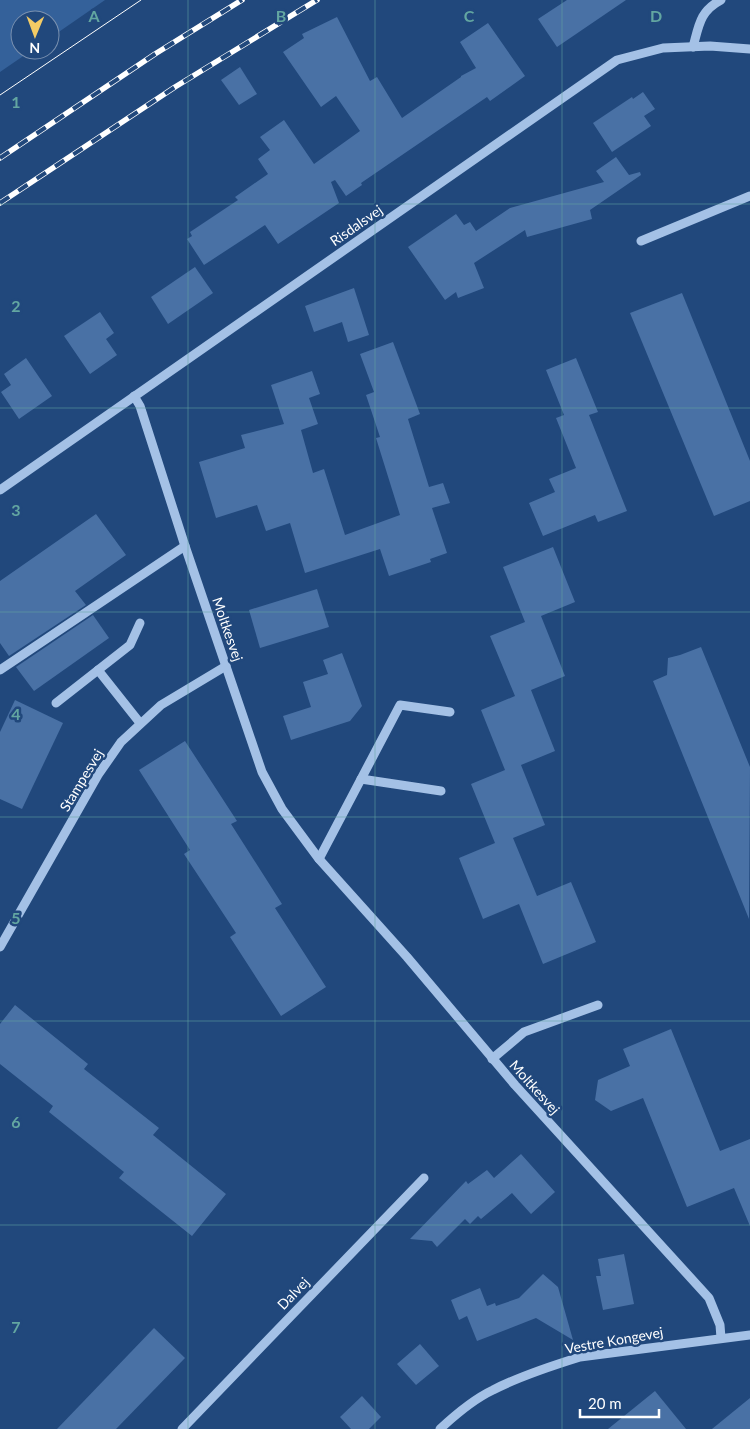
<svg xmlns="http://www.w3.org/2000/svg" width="750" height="1429" font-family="Lato,sans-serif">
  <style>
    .green { fill: #34619a }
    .building { fill: #4971a5 }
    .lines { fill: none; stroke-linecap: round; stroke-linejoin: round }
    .minor { stroke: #a4c1e6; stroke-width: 9 }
    .tram { stroke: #fff; stroke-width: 1 }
    .rail-casing { stroke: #fff; stroke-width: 5.5 }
    .rail { stroke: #21487c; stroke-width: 4; stroke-dasharray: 11; stroke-linecap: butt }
    .grid { fill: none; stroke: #63a6a1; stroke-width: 1; stroke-opacity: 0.55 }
    .labels { text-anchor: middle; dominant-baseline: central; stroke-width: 5; stroke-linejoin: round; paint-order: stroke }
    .street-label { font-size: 14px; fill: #fff; stroke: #21487c }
    .grid-label { font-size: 16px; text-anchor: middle; font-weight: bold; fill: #63a6a1; stroke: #21487c; stroke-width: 5; stroke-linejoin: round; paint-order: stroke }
  </style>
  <rect width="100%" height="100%" fill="#21487c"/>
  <path class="green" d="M0,0h105l-55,38v-18h-30v30h12l-32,22z"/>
  <g class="building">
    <path d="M567,0h59l-69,47 -19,-28z"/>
    <path d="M337,17l33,64 7,-4 25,41 59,-41v-1l15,-8 -16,-26 28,-19 37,53 -35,25 -3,-4 -126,86 1,2 -16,11 -11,-16 -4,2 8,21 -61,41 -13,-19 -61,40 -17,-26 5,-3 -2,-4 48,-32 -3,-3 33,-23 -10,-15 12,-9 -10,-13 24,-17 30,44 46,-33 -24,-35 -15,11 -38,-55 21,-14 -2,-4z"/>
    <path d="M240,67l17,27 -18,11 -18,-25z"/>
    <path d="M643,92l12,17 -11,7 7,10 -39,26 -19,-29 39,-26 1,2z"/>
    <path d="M616,157l13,18 11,-3 1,3 -51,35 2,9 -65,18 -2,-7 -51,33 10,25 -26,10 -2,-6 -11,8 -37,-53 48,-33 8,11 6,-3 6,9 34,-23 94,-26 -8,-11z"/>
    <path d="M195,267l18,26 -45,31 -17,-27z"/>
    <path d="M354,288l15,47 -21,7 -6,-20 -28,10 -9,-26z"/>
    <path d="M682,293l68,168v40l-36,15 -84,-203z"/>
    <path d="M100,312l14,21 -8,6 11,16 -27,19 -26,-38z"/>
    <path d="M393,342l27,72 -12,5 21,68 14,-4 7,20 -18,5 15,45 -17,6 1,3 -42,14 -9,-27 -75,24 -15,-50 -24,8 -9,-26 -41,13 -17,-56 46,-14 -4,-13 43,-11 -13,-39 41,-14 8,23 -11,4 9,26 -17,6 12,43 11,-4 21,66 55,-20 -24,-77 4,-1 -14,-42 8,-3 -14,-38z"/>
    <path d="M26,358l26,38 -33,23 -18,-27 10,-7 -7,-11z"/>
    <path d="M576,358l22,54 -9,3 38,96 -29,11 -3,-7 -52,21 -14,-33 26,-11 -6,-13 27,-11 -20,-50 8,-3 -18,-45z"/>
    <path d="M96,514l30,41 -51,36 11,14 -77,51 -9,-13v-62z"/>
    <path d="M553,547l22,55 -34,14 24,60 -34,14 24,61 -34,14 24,60 -32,13 24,58 34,-14 25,60 -53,22 -24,-60 -36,15 -24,-61 36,-15 -24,-59 34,-14 -24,-60 34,-14 -25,-60 35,-14 -22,-55z"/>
    <path d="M317,589l12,38 -69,21 -11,-38z"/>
    <path d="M93,615l16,23 -75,53 -18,-24z"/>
    <path d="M701,647l49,120 -1,152 -96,-238 14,-6 1,-17 12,-3z"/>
    <path d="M342,653l20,53 -12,15 -59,19 -8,-24 28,-9 -8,-25 25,-8 -5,-14z"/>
    <path d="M15,700l48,23 -41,86 -22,-10v-67z"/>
    <path d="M185,741l52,80 -6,3 51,80 -7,4 51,79 -45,29 -51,-79 6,-4 -52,-79 6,-4 -51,-80z"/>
    <path d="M15,1005l73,59 -4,5 75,59 -6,7 73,59 -34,42 -73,-58 5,-6 -75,-60 4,-6 -53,-42v-40z"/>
    <path d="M671,1029l49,122 30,-12v87l-16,-38 -47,19 -44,-109 -32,13 -16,-11 3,-20 32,-14 -7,-17z"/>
    <path d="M521,1154l34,38 -24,22 -19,-21 -31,26 -3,-3 -8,8 -5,-5 -28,28 -5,-6 -22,-2 56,-58 2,3 19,-14 7,8z"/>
    <path d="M624,1254l10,50 -31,6 -7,-34h5l-3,-17z"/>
    <path d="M543,1274l15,13 15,53 -37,-22 -59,23 -10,-25 -8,4 -8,-20 29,-12 7,18 8,-3 1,3 23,-8z"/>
    <path d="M154,1328l31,30 -69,71h-59z"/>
    <path d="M420,1344l19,22 -23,19 -19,-21z"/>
    <path d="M655,1391l31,38h-78z"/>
    <path d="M362,1396l19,21 -12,12h-18l-11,-12z"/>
    <path d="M750,1398v31h-38z"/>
  </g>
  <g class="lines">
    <g class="minor">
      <path d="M693,47c6,-22 7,-36 28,-47"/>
      <path d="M641,241l109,-45"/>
      <path d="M134,396l6,10 45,140 77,226 20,37 37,50 88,98 108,128 194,213 11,27 1,13"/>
      <path d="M0,490l617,-430 46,-12 47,-2 40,3"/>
      <path d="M0,670l185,-124"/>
      <path d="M98,670l42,53"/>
      <path d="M56,703l74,-58 10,-22"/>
      <path d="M361,779l80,12"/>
      <path d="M319,859l81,-154 50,7"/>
      <path d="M0,947l98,-172 23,-33 40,-37 65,-39"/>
      <path d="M492,1059l32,-27 74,-27"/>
      <path d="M182,1429l242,-251"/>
      <path d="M440,1429c15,-14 34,-30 53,-39 27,-14 58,-24 87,-33l170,-22"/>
    </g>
    <path class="tram" d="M0,95l141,-95"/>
    <defs>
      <g id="rail">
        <path d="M0,158l155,-104 87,-54"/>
        <path d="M0,203l175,-116 142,-87"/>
      </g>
    </defs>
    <use href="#rail" class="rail-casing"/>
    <use href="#rail" class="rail"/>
  </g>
  <path class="grid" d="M188,0v1429M375,0v1429M562,0v1429M0,204h750M0,408h750M0,612h750M0,817h750M0,1021h750M0,1225h750"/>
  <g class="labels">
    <g class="street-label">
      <text transform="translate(356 225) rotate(-35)">Risdalsvej</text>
      <text transform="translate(228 629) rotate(71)">Moltkesvej</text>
      <text transform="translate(81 780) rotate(-59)">Stampesvej</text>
      <text transform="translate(535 1087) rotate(48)">Moltkesvej</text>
      <text transform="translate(293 1293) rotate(-46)">Dalvej</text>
      <text transform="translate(614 1340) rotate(-10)">Vestre Kongevej</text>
    </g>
  </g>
  <g class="grid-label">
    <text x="94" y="22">A</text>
    <text x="281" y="22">B</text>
    <text x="469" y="22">C</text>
    <text x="656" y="22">D</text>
    <text x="16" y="108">1</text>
    <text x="16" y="312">2</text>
    <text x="16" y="516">3</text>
    <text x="16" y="720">4</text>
    <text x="16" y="924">5</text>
    <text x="16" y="1128">6</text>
    <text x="16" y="1333">7</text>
  </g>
  <g transform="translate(35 35) rotate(181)"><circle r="24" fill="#21487c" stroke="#7a91b0"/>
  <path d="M0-4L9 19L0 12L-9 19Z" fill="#f3cb65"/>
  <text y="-8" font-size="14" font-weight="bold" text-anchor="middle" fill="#ffffff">N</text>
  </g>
  <path d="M580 1409v8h79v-8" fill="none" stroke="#ffffff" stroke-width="2.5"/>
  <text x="588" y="1409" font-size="15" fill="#ffffff" stroke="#21487c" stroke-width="4" paint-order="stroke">20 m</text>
</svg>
